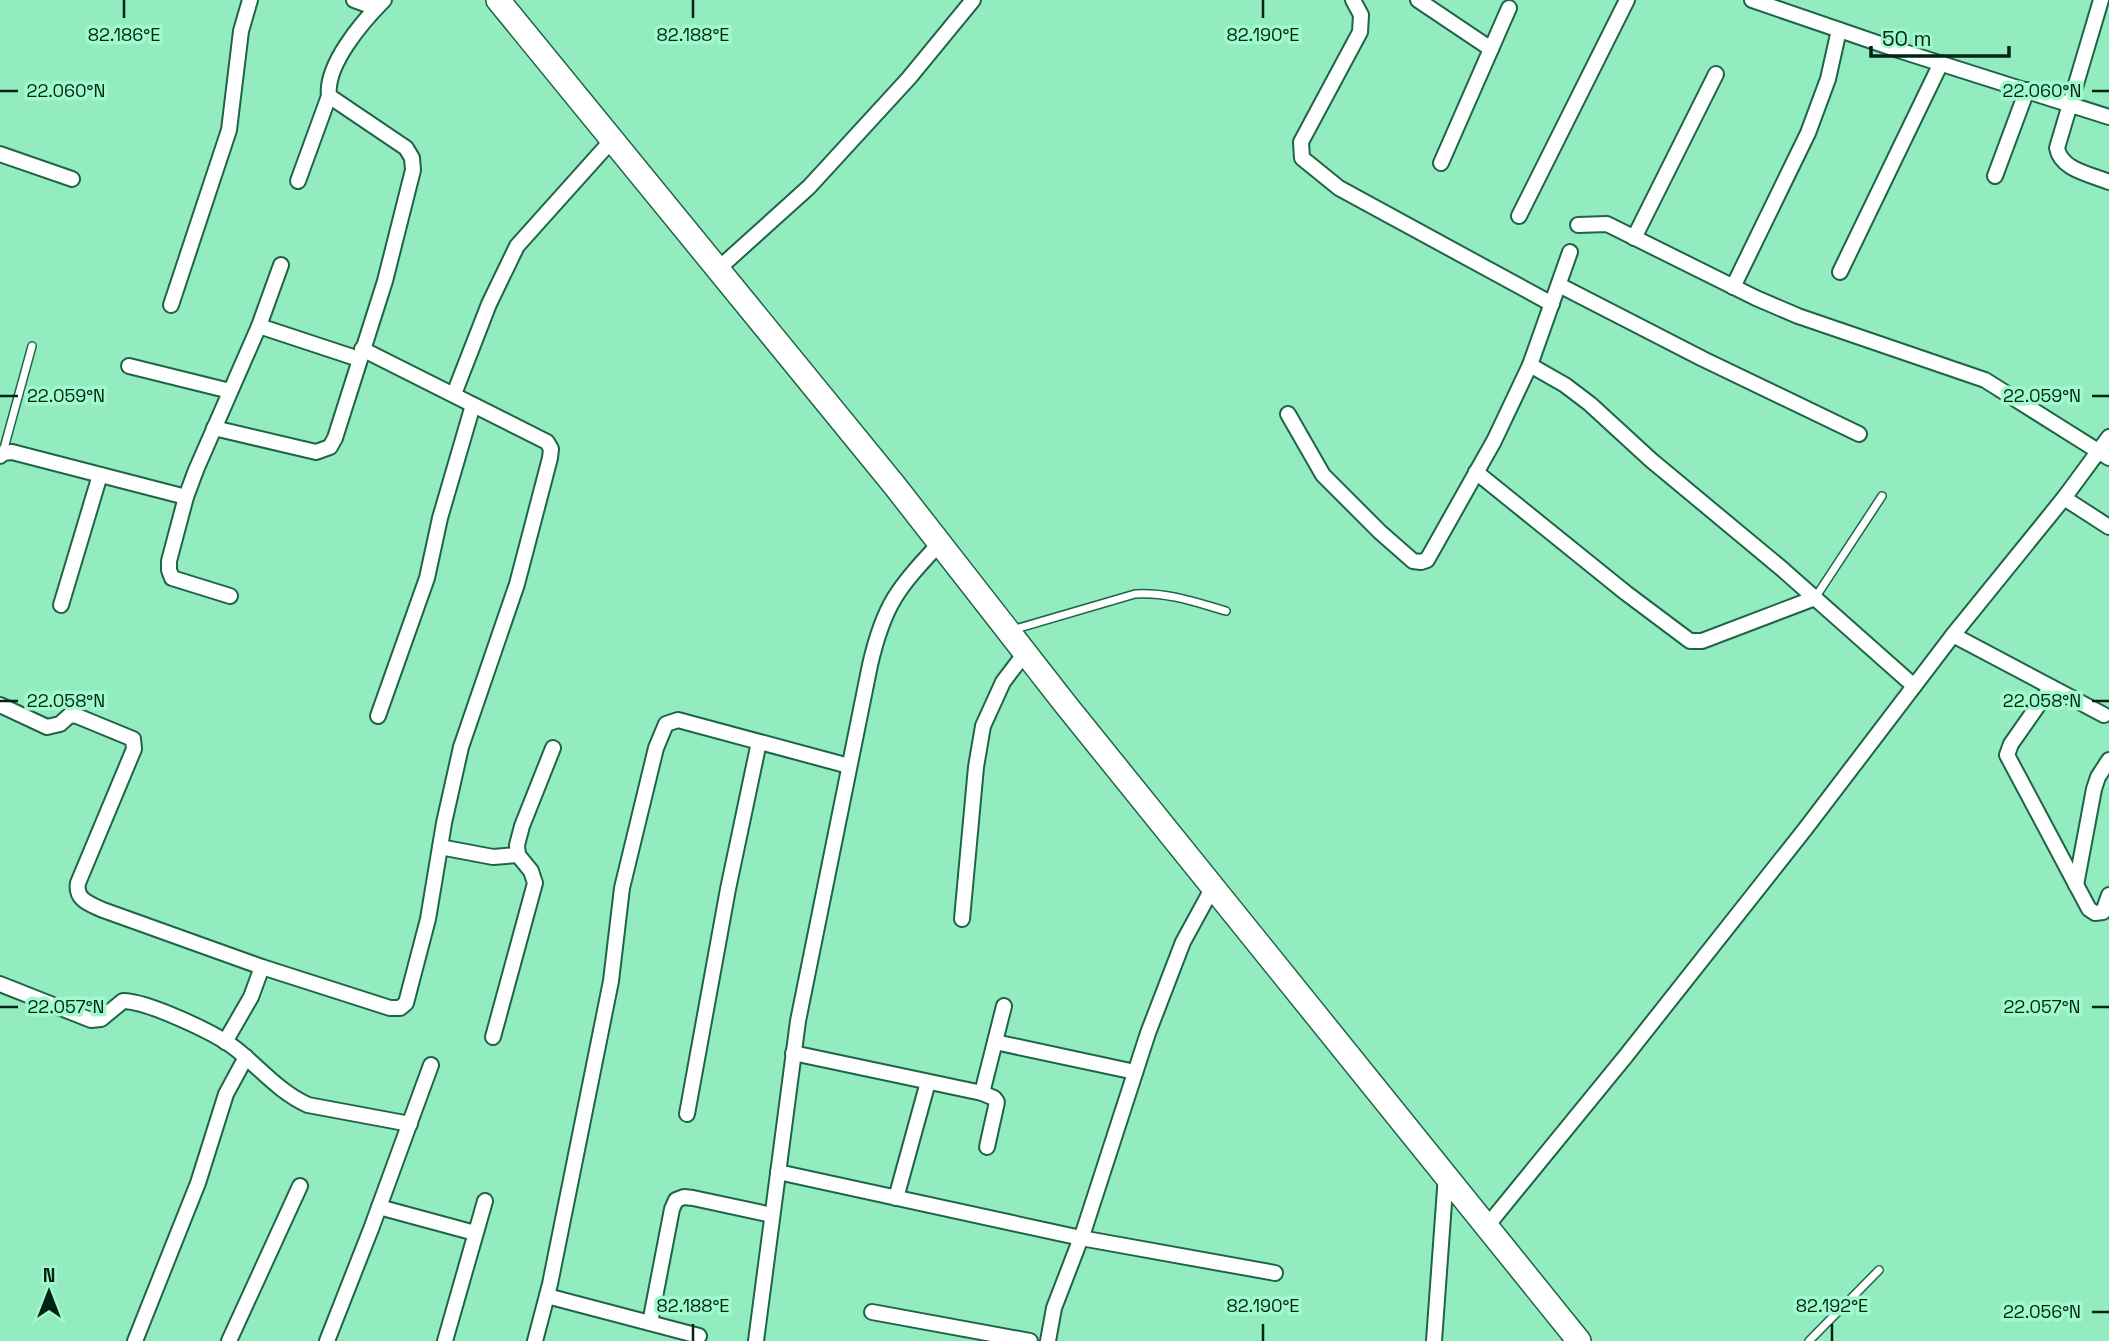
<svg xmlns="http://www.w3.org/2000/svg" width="2109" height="1341" font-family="'Space Grotesk',sans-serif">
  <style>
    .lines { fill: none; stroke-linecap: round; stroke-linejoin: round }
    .lane-casing { stroke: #1e6446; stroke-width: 10 }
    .street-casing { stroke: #1e6446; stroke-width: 18 }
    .primary-casing { stroke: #1e6446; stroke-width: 26 }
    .lane { stroke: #fff; stroke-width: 7 }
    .street { stroke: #fff; stroke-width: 14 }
    .primary { stroke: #fff; stroke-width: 23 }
    .ticks { fill: none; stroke: #002516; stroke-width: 2.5 }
    .ticks-label { font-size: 18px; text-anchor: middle; fill: #002516; stroke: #a0facc; stroke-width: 7; stroke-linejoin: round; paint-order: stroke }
  </style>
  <rect width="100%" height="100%" fill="#93ecbf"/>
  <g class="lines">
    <defs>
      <g id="lane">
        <path d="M3,452l29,-106"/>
        <path d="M1815,598l67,-102"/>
        <path d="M1012,630l123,-36c32,-2 60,8 91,17"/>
        <path d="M1809,1341l70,-71"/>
      </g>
      <g id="street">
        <path d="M354,0l22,8"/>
        <path d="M1353,0l8,15 -1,17 -59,110 1,16 37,30 213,116"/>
        <path d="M1418,0l73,49"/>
        <path d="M1752,0l143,49 214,68"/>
        <path d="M2101,0l-44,148c4,22 33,26 52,34"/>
        <path d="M0,154l72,25"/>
        <path d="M1441,163l68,-155"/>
        <path d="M1995,176l32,-86"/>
        <path d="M298,181l31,-85"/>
        <path d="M1519,216l108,-216"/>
        <path d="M1578,225l29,-1 149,74 42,18 187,64 124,78"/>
        <path d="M1634,238l82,-164"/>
        <path d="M717,270l92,-83 100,-109 64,-78"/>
        <path d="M1840,272l101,-209"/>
        <path d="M1559,285l144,74 156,75"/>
        <path d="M1733,287l75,-154 20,-54 11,-49"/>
        <path d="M171,305l58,-175 12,-99 9,-31"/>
        <path d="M259,326l100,33"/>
        <path d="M1530,365l35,20 25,19 61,56 130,108 133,118"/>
        <path d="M129,366l101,25"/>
        <path d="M454,394l35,-90 28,-58 95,-106"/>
        <path d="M1288,414l35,61 57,57 33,29 8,1 6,-2 67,-119 36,-76 40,-113"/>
        <path d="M214,428l102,24 14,-5 5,-9 50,-157 28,-111 -1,-12 -6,-10 -77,-52c-4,-31 34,-75 55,-96"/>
        <path d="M0,456l3,-3 9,-1 174,45"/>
        <path d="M1476,472l150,121 64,48h12l113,-43"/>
        <path d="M2064,498l45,29"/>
        <path d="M230,596l-58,-18 -3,-8v-9l17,-64 10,-27 63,-144 22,-61"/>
        <path d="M61,605l39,-130"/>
        <path d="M1953,635l151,80"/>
        <path d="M2051,687l-40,57 -4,11 82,154 6,4 8,-1 6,-17"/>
        <path d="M0,705l47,22 13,-3 10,-9 7,1 56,23 1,10 -56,134c-3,17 12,21 25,27l159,57 -11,30 -26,45"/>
        <path d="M378,716l49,-138 13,-60 33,-113"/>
        <path d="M440,847l53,10 25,-2"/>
        <path d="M2076,885l18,-96 4,-12 11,-17"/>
        <path d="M962,919l14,-152 7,-41 20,-44 22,-29"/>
        <path d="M262,967l128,41h10l6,-5 22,-84 16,-96 17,-76 56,-163 33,-126 1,-9 -4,-7 -185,-93"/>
        <path d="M0,984l91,36 10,-1 22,-18c24,0 93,32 113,48 24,19 43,43 72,56l102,19"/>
        <path d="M493,1037l42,-154 -4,-12 -13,-16 -1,-10 5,-19 31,-78"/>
        <path d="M995,1042l140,30"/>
        <path d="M793,1053l189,40 12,5 3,4 -10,45"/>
        <path d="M982,1093l22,-87"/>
        <path d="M687,1114l41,-225 31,-147"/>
        <path d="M778,1172l303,66 194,35"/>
        <path d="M896,1198l32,-116"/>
        <path d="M379,1207l96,26"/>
        <path d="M1487,1226l138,-169 181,-229 147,-193 111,-137 45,-61"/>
        <path d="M547,1296l152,40"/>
        <path d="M872,1312l158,29"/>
        <path d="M650,1323l22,-114 4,-9 8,-3 9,1 79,17"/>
        <path d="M135,1341l63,-158 28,-89 20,-37"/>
        <path d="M229,1341l71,-155"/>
        <path d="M327,1341l44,-112 60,-164"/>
        <path d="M445,1341l40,-140"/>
        <path d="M535,1341l15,-57 61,-303 11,-93 34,-140 10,-24 12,-4 171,46"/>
        <path d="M756,1341l42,-320 72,-356c14,-61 28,-77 70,-122"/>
        <path d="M1048,1341l6,-33 30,-78 64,-197 35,-91 30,-55"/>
        <path d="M1434,1341l12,-166"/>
      </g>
      <path id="primary" d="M498,0l397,486 171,219 513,636"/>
    </defs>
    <use href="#lane" class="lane-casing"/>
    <use href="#street" class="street-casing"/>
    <use href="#primary" class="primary-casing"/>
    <use href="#lane" class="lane"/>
    <use href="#street" class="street"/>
    <use href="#primary" class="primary"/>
  </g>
  <path class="ticks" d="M124,0v18M693,0v18M1263,0v18M0,91h18M2092,91h17M0,396h18M2092,396h17M0,701h18M2092,701h17M0,1007h18M2092,1007h17M2092,1312h17M693,1324v17M1263,1324v17M1832,1324v17"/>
  <g class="ticks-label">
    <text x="124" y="41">82.186°E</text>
    <text x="693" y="41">82.188°E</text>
    <text x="1263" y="41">82.190°E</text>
    <text x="66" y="97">22.060°N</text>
    <text x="2042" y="97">22.060°N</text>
    <text x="66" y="402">22.059°N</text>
    <text x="2042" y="402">22.059°N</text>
    <text x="66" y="707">22.058°N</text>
    <text x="2042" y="707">22.058°N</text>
    <text x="66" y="1013">22.057°N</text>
    <text x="2042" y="1013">22.057°N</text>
    <text x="693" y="1312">82.188°E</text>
    <text x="1263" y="1312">82.190°E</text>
    <text x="1832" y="1312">82.192°E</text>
    <text x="2042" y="1318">22.056°N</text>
  </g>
  <g transform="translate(49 1292)" stroke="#a0facc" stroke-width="5" paint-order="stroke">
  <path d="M0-5L12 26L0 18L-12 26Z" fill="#002516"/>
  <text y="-10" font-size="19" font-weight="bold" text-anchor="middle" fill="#002516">N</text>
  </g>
  <path d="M1871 46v10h138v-10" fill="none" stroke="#002516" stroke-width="3.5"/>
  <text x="1882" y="46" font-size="21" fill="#002516" stroke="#a0facc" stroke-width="5" paint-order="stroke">50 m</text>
</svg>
